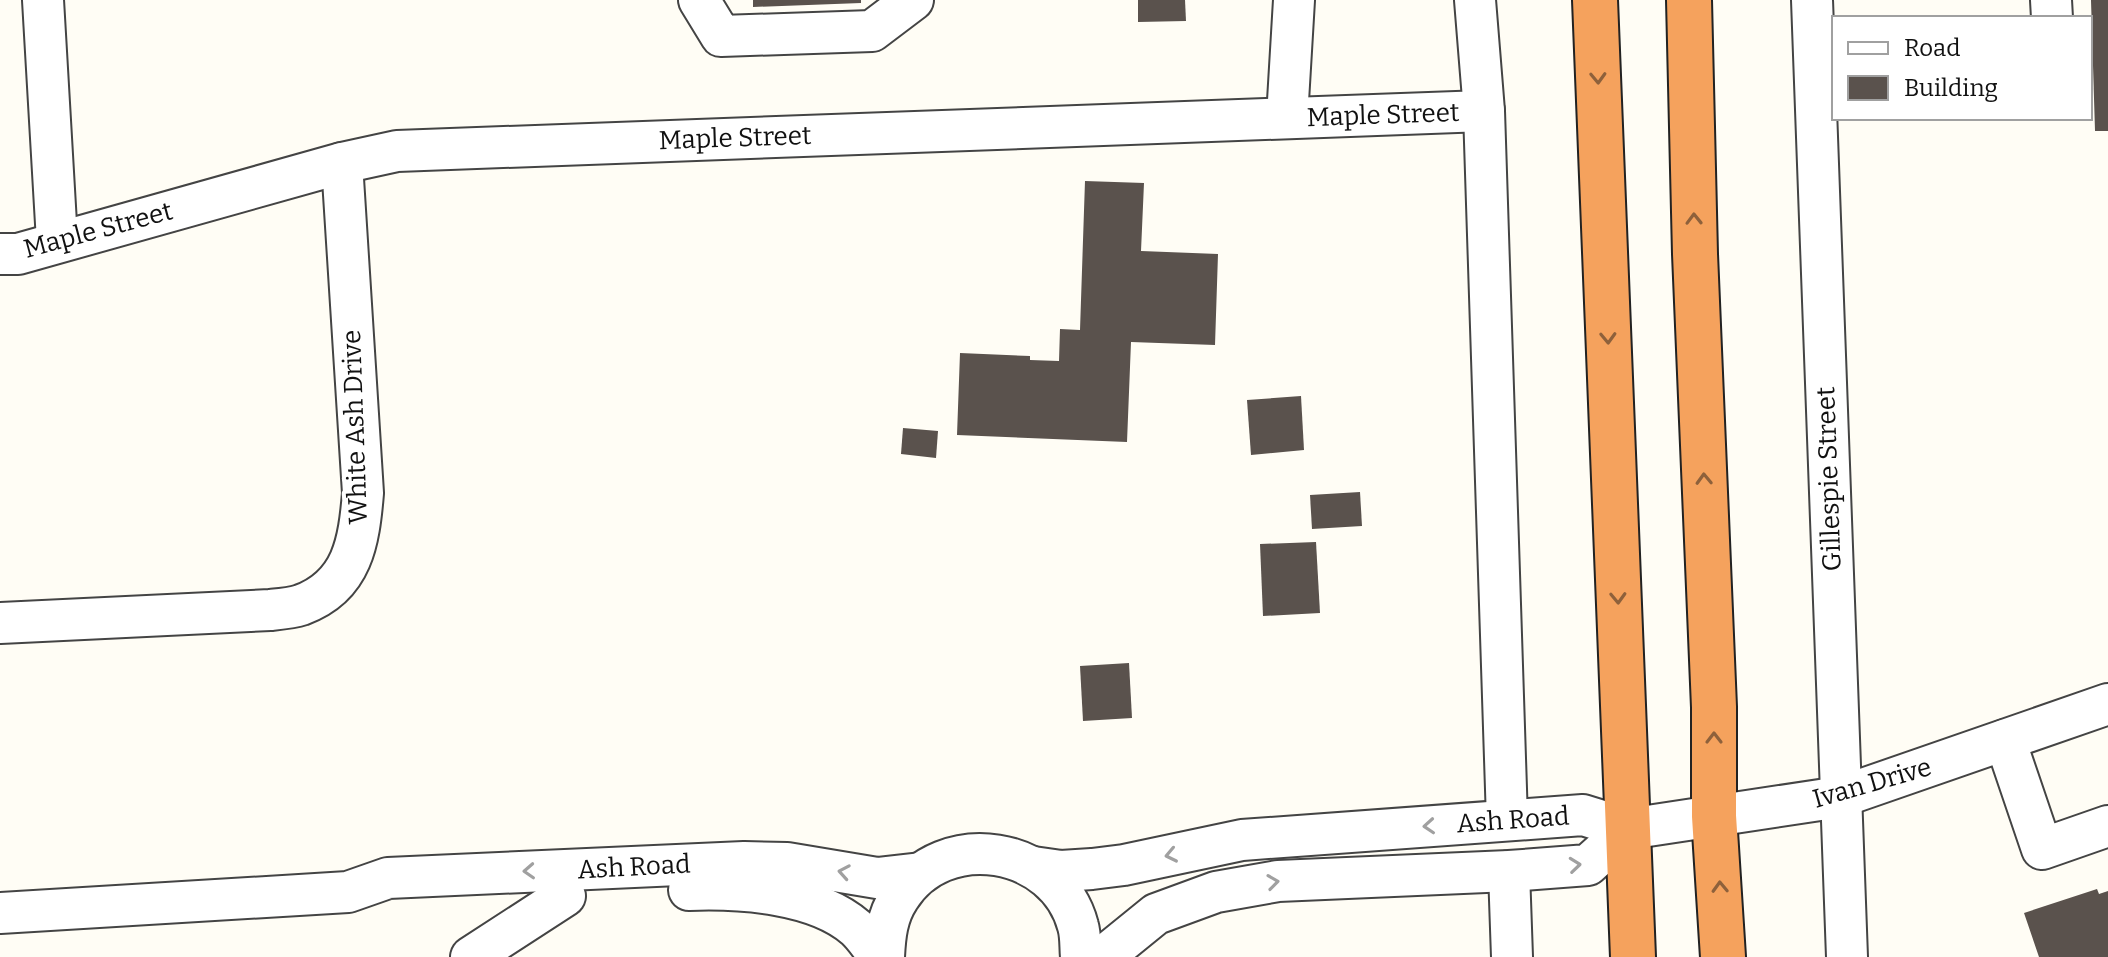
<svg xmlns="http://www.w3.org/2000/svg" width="2108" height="957" font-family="Bitter,serif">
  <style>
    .building { fill: #5a524d }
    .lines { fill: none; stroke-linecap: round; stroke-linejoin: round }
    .minor-casing { stroke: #444; stroke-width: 44 }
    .highway-casing { stroke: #222; stroke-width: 48 }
    .minor { stroke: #fff; stroke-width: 40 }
    .highway { stroke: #f5a25d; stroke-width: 44 }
    .oneway { stroke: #8e613b }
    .oneway2 { stroke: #a0a0a0 }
    .labels { text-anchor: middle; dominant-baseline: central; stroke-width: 8; stroke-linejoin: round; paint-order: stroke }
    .street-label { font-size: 26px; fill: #111; stroke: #fff }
  </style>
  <rect width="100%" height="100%" fill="#fffdf5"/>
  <g class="building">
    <path d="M753,0h108v3l-108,4z"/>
    <path d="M1138,0h47l1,21 -48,1z"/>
    <path d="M2091,0h17v131h-13z"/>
    <path d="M1085,181l59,2 -3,68 77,3 -3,91 -84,-3 -4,100 -170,-7 3,-82 70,3v4l29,1 1,-32 20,1z"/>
    <path d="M1301,396l3,54 -53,5 -4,-55z"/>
    <path d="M903,428l35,3 -2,27 -35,-4z"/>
    <path d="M1360,492l2,34 -50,3 -2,-34z"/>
    <path d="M1316,542l4,71 -57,3 -3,-72z"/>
    <path d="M1129,663l3,55 -49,3 -3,-55z"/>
    <path d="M2097,889l2,5 9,-3v66h-69l-15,-44z"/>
  </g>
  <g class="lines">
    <defs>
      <g id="minor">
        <path d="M43,0l14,241"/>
        <path d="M699,0l22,36 151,-5 41,-31"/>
        <path d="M1475,0l9,111 23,709"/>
        <path d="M1812,0l35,957"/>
        <path d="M2051,0l1,18"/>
        <path d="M1287,118l7,-118"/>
        <path d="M0,254h18l324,-91 55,-12 1087,-40"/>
        <path d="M0,623l270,-13c10,-1 22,-2 31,-5 52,-19 58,-64 62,-112l-21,-330"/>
        <path d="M2005,740l37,109 66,-23"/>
        <path d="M1033,867l28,4 31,-2 32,-4 118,-25 341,-25 45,14 212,-32 268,-93"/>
        <path d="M1509,871l3,86"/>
        <path d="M689,890c51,-2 127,3 167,38 9,8 16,20 24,29"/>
        <path d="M0,913l348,-21 40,-14 356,-16 43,1 90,15 44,-5"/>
        <path d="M471,957l94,-61"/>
        <path d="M884,957c1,-21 3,-41 15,-59 44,-71 158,-52 179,28 3,10 2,21 3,31"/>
        <path d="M1103,957l53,-43 60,-22 62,-11 231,-10 79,-6 40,-36"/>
      </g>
      <g id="highway">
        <path d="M1595,0l38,957"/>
        <path d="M1689,0l6,254 19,453v109l9,141"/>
      </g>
    </defs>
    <use href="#minor" class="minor-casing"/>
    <use href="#highway" class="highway-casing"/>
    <use href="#minor" class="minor"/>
    <use href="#highway" class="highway"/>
  </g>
  <defs><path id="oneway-chevron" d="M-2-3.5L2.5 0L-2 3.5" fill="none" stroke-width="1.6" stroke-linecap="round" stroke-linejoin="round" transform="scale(2)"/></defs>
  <g class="oneway">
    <use href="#oneway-chevron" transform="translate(1598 78) rotate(88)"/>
    <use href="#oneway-chevron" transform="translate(1694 219) rotate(-91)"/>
    <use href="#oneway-chevron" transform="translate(1608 338) rotate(88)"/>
    <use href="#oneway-chevron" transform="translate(1704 479) rotate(-92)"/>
    <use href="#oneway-chevron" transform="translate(1618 598) rotate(88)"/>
    <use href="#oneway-chevron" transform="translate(1714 738) rotate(-90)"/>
    <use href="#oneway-chevron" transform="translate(1720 887) rotate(-92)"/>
  </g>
  <g class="oneway2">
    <use href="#oneway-chevron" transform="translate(1429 826) rotate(176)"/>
    <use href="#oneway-chevron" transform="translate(1171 855) rotate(168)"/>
    <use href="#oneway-chevron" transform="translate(1575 865) rotate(-6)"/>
    <use href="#oneway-chevron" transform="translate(529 871) rotate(177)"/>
    <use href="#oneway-chevron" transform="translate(844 872) rotate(-170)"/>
    <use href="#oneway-chevron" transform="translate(1273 882) rotate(-8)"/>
  </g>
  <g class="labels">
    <g class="street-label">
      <text transform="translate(1383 115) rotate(-2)">Maple Street</text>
      <text transform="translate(735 138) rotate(-2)">Maple Street</text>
      <text transform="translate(98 230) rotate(-15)">Maple Street</text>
      <text transform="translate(355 427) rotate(-92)">White Ash Drive</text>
      <text transform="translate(1829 479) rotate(-92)">Gillespie Street</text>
      <text transform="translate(1872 783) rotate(-16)">Ivan Drive</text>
      <text transform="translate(1513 820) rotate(-4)">Ash Road</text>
      <text transform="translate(634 867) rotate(-3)">Ash Road</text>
    </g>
  </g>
  <rect x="1832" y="16" width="260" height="104" fill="#ffffff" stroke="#a0a0a0" stroke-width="2"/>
  <rect x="1848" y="42" width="40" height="12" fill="#ffffff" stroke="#a0a0a0" stroke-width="2"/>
  <text x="1904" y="56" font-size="24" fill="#111111">Road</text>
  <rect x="1848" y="76" width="40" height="24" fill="#5a524d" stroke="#a0a0a0" stroke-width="2"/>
  <text x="1904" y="96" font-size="24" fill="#111111">Building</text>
</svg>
